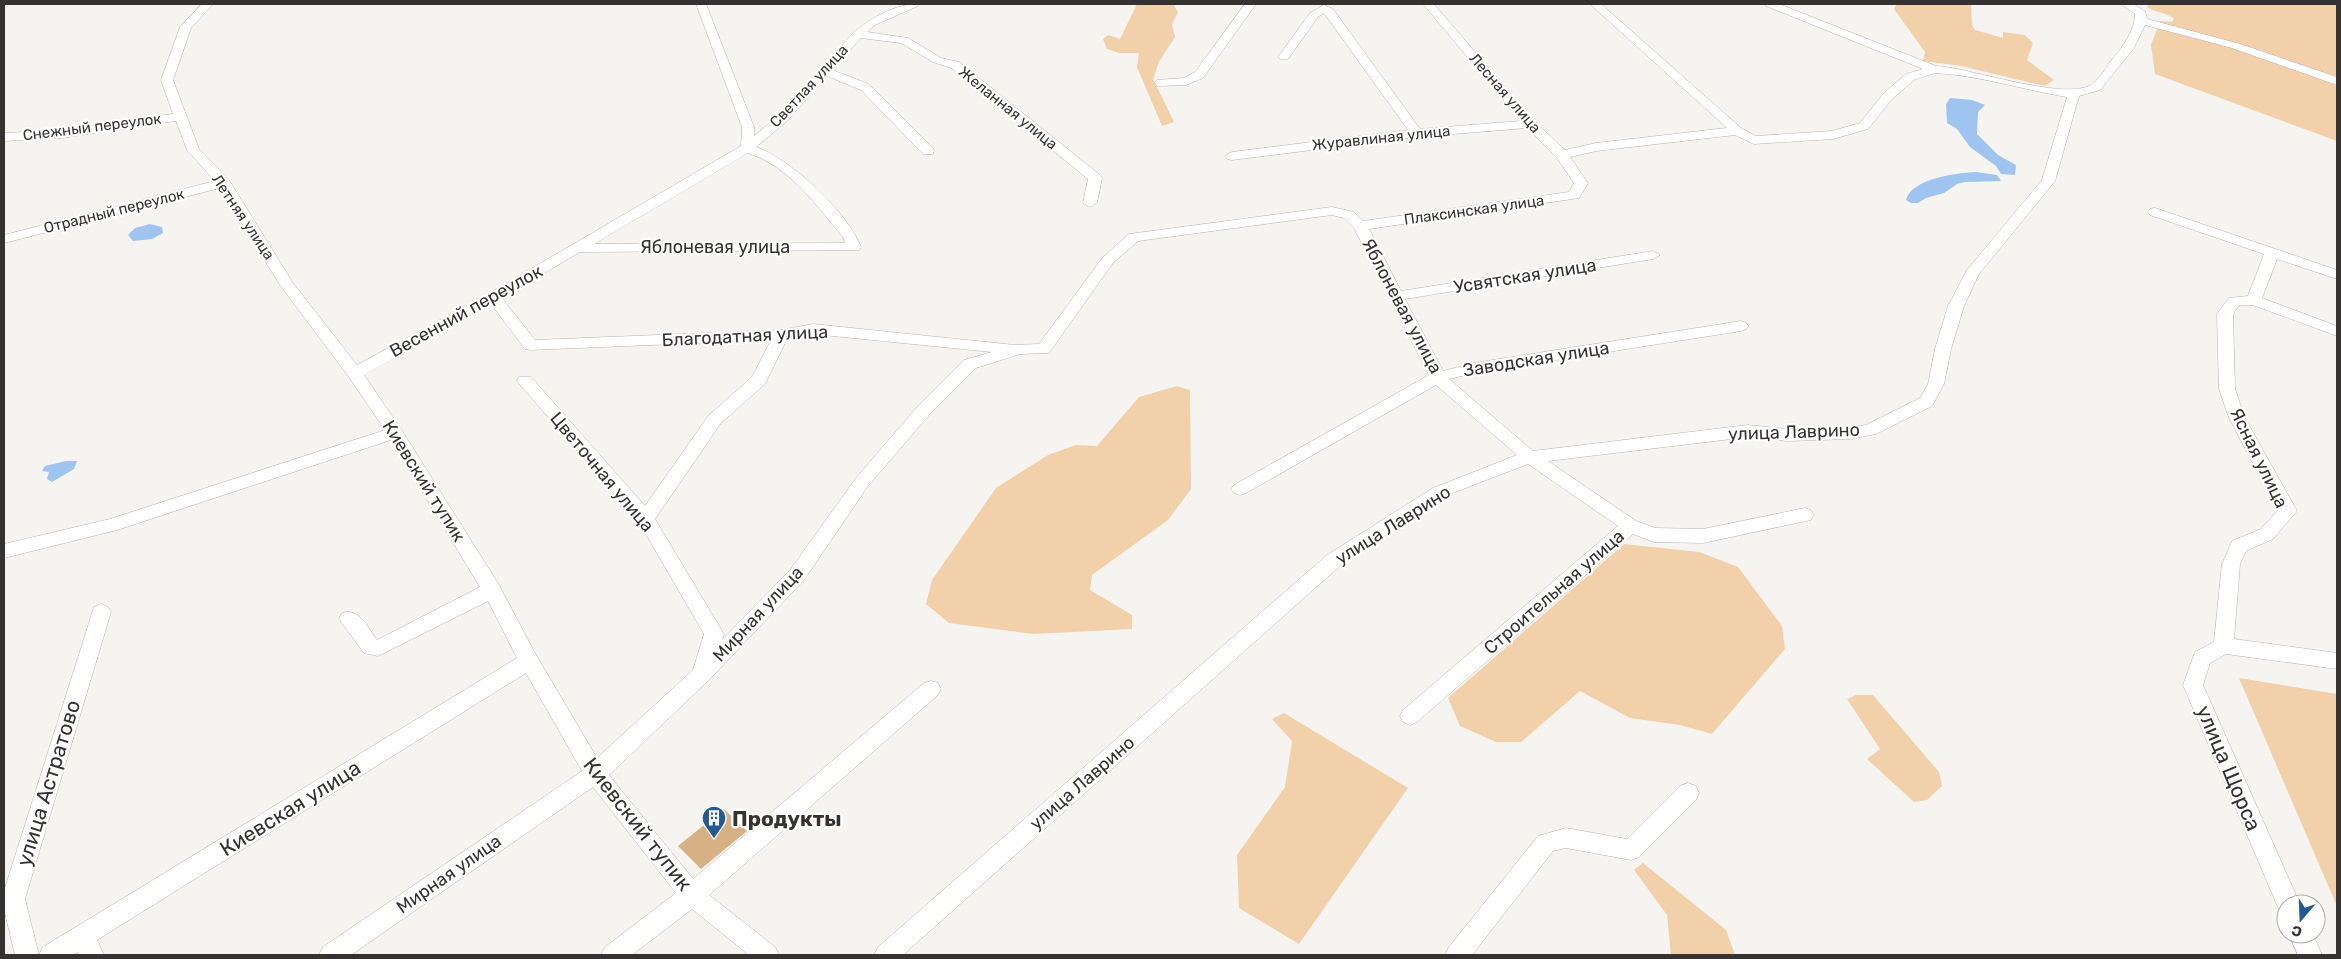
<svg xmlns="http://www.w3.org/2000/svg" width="2341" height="959" font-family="Rubik,sans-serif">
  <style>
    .green { fill: #f2d0a9 }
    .water { fill: #9fc4ef }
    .building { fill: #d7b185 }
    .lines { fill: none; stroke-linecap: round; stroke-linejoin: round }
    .minor-casing { stroke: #b6b3b1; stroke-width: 1 }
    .minor { fill: #fff; fill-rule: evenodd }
    .labels { text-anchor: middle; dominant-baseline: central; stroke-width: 4.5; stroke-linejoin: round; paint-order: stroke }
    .far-street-label { font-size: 15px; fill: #343332; stroke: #fff }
    .street-label { font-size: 18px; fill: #343332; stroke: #fff }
    .near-street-label { font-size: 21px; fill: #343332; stroke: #fff }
    .near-poi-label { font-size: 21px; font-weight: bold; fill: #343332; stroke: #fff; text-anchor: start }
  </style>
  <rect width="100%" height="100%" fill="#f6f4f1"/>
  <g class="green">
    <path d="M1137,4h36l5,8 -6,12 3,13 -16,25 -6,17 21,43 -12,4 -25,-59 2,-14h-20l-12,-4 -4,-10 5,-4 12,4z"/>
    <path d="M1897,4h74l1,21 3,5 28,8v-6l22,3 8,8 -6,17 27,20 -9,6 -84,-20 -38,-5 2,-9 -31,-43z"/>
    <path d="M2149,4h188v137l-182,-67 -4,-29 9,-24 12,1 2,-3c-5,-6 -18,-6 -27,-12z"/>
    <path d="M1177,386l13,4 1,99 -23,31 -76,55 -2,15 42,25v14l-99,5 -84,-11 -23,-19 6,-24 64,-92 52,-33 28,-10 21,1 42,-49z"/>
    <path d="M1624,544l75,8 39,15 44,59 3,23 -73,85 -32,-9 -50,-7 -50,-27 -59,51h-25l-36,-16 -12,-28z"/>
    <path d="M2239,678l98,16v210h-1z"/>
    <path d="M1856,695h17l66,77 3,14 -15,14 -13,2 -47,-43 13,-10 -33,-50z"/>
    <path d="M1284,713l124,75 -109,156 -60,-36 -2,-53 48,-68 7,-46 -20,-22z"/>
    <path d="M1643,863l83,67 9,25h-64l-4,-40 -33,-45z"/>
  </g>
  <g class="water">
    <path d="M1950,98l22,2 13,5 -7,7 -1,22 21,21 18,10 -1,10 -14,-1 -5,-8 -26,-19 -13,-18 -10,-6 -1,-19z"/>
    <path d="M1976,172l21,3 4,6 -36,1 -8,2 -13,9 -18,5 -8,5h-7l-5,-3c6,-22 51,-27 70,-28z"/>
    <path d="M150,224l12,3 1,6 -11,6 -19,2 -5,-6 7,-7z"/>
    <path d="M66,461h11l-3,8 -22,13 -5,-3 2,-7 -7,-1 3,-5z"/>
  </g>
  <path class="building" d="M724,809l23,22 -46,38 -23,-23z"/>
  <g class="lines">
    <defs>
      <g id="minor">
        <path d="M202,4h11l-22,24 -18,52 26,69 30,31 64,103 64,82 131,-71 253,-148 1,-19 -46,-123h10l48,123v9l24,-20 76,-84c18,-15 42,-28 65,-28l-1,2 -43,19 -8,7 41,6 33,20 18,4 141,113 2,3 -5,25 -7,4 -7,-4 5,-24 -137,-111 -18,-6 -32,-19 -40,-5 -29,32 37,14 64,64 1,3 -1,3h-10l-62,-64 -34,-14 -41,46 -30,25c35,12 92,66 105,100l-2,3 -279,2 -78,46 33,42 246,-10 32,-6 202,21 24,-1 64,-87 26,-23 203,-27 22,5 9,9 206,-29 5,-9 -17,-25 -30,-30 -111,9 -184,23 -5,-1 -2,-3 7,-4 176,-22 -84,-117 -6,4 -30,42h-8l-2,-2 32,-44 14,-8 9,4 87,120 101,-8 -98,-117h11l100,117 31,29 31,-7 131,-15 -137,-124h11l140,124 15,8 76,-5 28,-8 24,-30 22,-19 17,-5 -157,-63 -1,-2h14l157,62c35,2 127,35 155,19 8,-5 16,-19 22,-27 10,-11 22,-28 22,-44l-14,-10h12l12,7 2,8 93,25 97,33v8l-105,-37 -87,-23 -11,23 -34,42 -21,6 -24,85 -76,93 -15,32 -13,43 -7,35 -12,22 -56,28 -26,5 -63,2 -39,-4 -200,24 88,60 19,7 48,1 102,-21 6,2 3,5 -3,5 -108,23 -49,-1 -21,-8 -216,188 -7,3 -7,-3 -3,-6 3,-6 215,-184 -90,-62 -83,32 -104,69 -438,390h-29l4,-8 449,-392 106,-67 84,-33 -81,-70 -190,108 -6,2 -6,-2 -3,-4 3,-4 195,-110 -75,-147 -10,-10 -12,-3 -194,26 -25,22 -64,90 -29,1 -44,14 -46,46 -62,72 -64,94 -95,100 -100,95 84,104 231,-196 7,-2 7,2 3,6 -3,6 -229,200 66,52 4,8h-30l-57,-46 -60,46h-31l4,-8 71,-54 -83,-106 -242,168h-32l4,-8 259,-176 -56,-98 -429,267 7,15h-25l-1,-3 -6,3h-57l-11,-46v-18l90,-284 7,-3 7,3 3,5 -86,287 14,56 4,-8 474,-289 -29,-57 -110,55 -14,-3 -22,-30 -3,-5 3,-5c17,-6 26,15 35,27l103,-53 -89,-147 -274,90 -113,28v-14l106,-25 275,-89 -36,-53 -69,-92 -60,-97 -216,55v-8l211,-54 -28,-31 -11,-29 -115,17 -57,3v-8l57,-3 112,-16 -12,-34 19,-53zM1935,73c43,2 89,17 132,24l-25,83 -75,90 -19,36 -13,43 -7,35 -8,14 -54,27 -16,2 -63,2 -39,-4 -215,26 -84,-72 25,-6 267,-42 5,-2 3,-3 -3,-3 -5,-2 -267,42 -31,8 -38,-72 248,-40 7,-4 -7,-4 -252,40 -32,-62 210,-31 9,-15 -18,-26 26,-6 139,-16 19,9 79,-5 35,-10 24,-30 22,-19zM748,153c42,14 68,52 95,84l2,6 -251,1zM491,304l34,45 6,1 240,-10 -19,37 -43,38 -64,91 -114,-129h-12l-2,4 123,143 64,110 -11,36 -96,88 -61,-103 -37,-70 -98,-156 -37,-54zM813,334l179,18 -28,8 -46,46 -62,72 -66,92 -68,70 2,-6 -69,-115 66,-96 44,-39 22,-45z"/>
        <path d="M1245,4h11l-53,74 -17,7 -29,1 -2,-3 2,-3 27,-2 11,-6z"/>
        <path d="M2155,208l182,62v9l-60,-20 -15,39 75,28v10l-84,-31h-14l-6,9 2,75 10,29 52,93 -24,28 -27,12 -6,13 -6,75 103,14v16l-111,-15 -16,9 -7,22 97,219h-14v10l-6,-2 -97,-227 12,-33 19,-10 8,-78 8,-18 2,-5 29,-12 17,-19 -49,-92 -10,-29 -2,-75 12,-16 19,-2 16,-42 -114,-39 -2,-3 2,-3z"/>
        <path d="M1688,783l8,3 3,7 -3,7 -57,57 -8,3 -65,-12 -13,3 -81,104h-27l4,-8 89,-111 28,-8 61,11 53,-53z"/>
        <path d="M2289,934h24l9,21h-24z"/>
      </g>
    </defs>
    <use href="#minor" class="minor-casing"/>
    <use href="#minor" class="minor"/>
  </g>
  <defs>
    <symbol id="building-pin" viewBox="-11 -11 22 30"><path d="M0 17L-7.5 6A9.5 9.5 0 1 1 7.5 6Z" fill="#255991" stroke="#fff"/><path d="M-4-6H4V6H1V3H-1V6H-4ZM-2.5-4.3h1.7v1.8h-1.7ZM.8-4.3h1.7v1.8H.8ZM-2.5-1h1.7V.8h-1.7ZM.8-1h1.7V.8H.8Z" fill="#fff"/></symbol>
  </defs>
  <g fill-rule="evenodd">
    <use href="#building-pin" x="700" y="804" width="28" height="38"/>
  </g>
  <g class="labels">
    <g class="far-street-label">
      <text transform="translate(809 86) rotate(-47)">Светлая улица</text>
      <text transform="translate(1505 93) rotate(49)">Лесная улица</text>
      <text transform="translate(1008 108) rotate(39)">Желанная улица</text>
      <text transform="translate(92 127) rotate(-7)">Снежный переулок</text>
      <text transform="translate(1381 138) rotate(-6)">Журавлиная улица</text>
      <text transform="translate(1474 210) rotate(-8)">Плаксинская улица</text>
      <text transform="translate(114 211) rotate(-14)">Отрадный переулок</text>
      <text transform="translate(243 217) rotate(56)">Летняя улица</text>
    </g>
    <g class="street-label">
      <text x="715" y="247">Яблоневая улица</text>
      <text transform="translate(1525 276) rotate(-9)">Усвятская улица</text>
      <text transform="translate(1402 306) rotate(62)">Яблоневая улица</text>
      <text transform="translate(466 311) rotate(-29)">Весенний переулок</text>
      <text transform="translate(745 336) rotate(-3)">Благодатная улица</text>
      <text transform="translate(1536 359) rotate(-9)">Заводская улица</text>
      <text transform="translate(1794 432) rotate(-2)">улица Лаврино</text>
      <text transform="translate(2259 458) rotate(64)">Ясная улица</text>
      <text transform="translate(602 472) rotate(50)">Цветочная улица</text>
      <text transform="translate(424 481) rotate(58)">Киевский тупик</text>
      <text transform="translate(1393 525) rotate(-32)">улица Лаврино</text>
      <text transform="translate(1554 592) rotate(-41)">Строительная улица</text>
      <text transform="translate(758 614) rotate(-47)">Мирная улица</text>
      <text transform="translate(1082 783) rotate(-41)">улица Лаврино</text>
      <text transform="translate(449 874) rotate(-35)">Мирная улица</text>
    </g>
    <g class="near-street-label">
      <text transform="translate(2229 768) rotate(67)">улица Щорса</text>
      <text transform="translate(48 783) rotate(-73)">улица Астратово</text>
      <text transform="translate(290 808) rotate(-32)">Киевская улица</text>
      <text transform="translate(638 824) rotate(52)">Киевский тупик</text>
    </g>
    <g class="near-poi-label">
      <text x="732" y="818">Продукты</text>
    </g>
  </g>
  <rect width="2341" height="959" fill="none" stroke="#343332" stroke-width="10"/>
  <g transform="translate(2301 919) rotate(199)"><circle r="24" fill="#ffffff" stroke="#aeadad"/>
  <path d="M0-4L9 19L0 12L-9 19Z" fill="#255991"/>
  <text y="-8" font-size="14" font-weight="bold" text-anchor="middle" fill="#343332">С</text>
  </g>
</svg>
